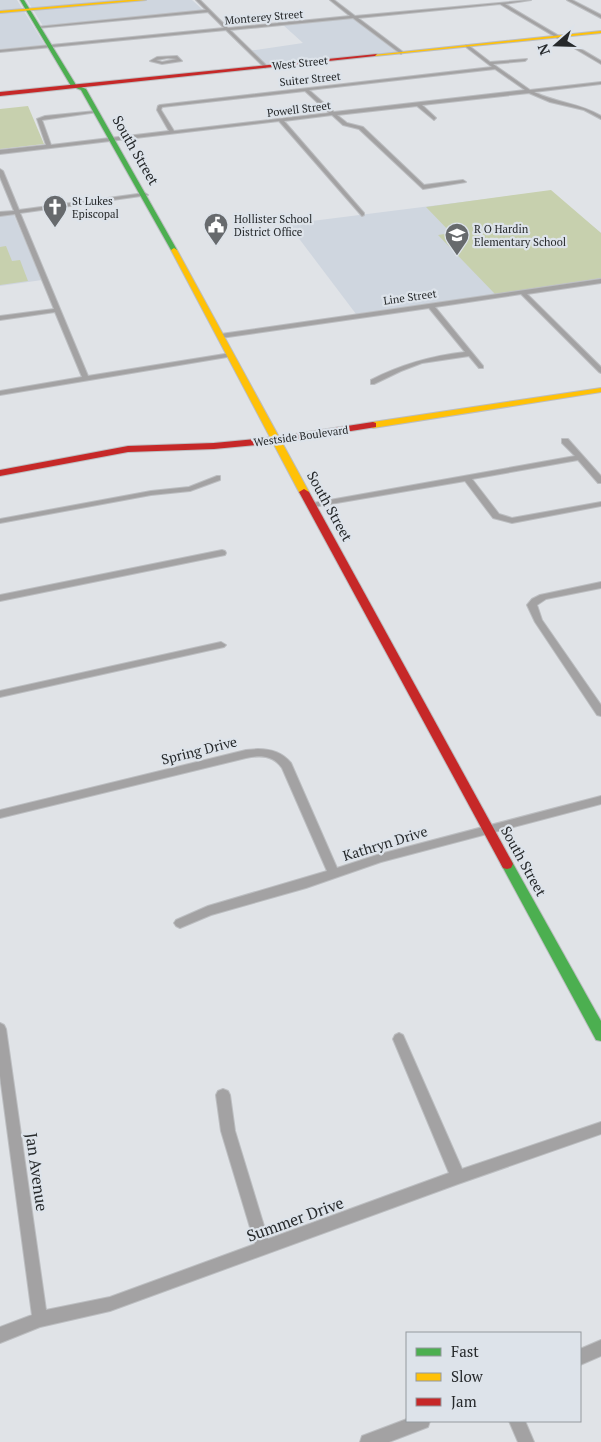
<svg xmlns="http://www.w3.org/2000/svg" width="601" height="1442" font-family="'PT Serif',serif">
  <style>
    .built { fill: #cfd6df }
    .green { fill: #c7d0ae }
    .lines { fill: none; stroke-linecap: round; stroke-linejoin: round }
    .street-casing { stroke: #bcbec1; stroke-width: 2 }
    .fast-casing { stroke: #bcbec1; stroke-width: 2 }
    .slow-casing { stroke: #bcbec1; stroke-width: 2 }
    .jam-casing { stroke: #bcbec1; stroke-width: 2 }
    .street { fill: #a3a2a3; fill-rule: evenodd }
    .fast { fill: #4caf50; fill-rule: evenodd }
    .slow { fill: #ffc107; fill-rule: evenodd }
    .jam { fill: #c62828; fill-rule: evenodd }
    .labels { text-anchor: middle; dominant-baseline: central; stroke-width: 4.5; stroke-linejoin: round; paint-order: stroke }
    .far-street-label { font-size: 11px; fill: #26292b; stroke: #dde3ea }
    .far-poi-label { font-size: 11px; fill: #26292b; stroke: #dde3ea; text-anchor: start }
    .street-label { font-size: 14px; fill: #26292b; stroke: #dde3ea }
    .near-street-label { font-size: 16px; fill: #26292b; stroke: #dde3ea }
  </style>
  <rect width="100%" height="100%" fill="#e0e3e7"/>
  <g class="built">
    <path d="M0,0h17l28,45 -45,4z"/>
    <path d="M27,0h165l11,10 -160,16z"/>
    <path d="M354,17l47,36 -136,14 -17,-16 55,-8 -21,-19z"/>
    <path d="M550,191l51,42v46l-245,35 -68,-90z"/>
    <path d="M13,213l29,67 -42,6v-71z"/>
  </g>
  <g class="green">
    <path d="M28,106l16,38 -44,5v-40z"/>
    <path d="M551,190l50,43v45l-106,16 -57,-59 13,-2 -25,-26z"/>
    <path d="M6,246l6,15 8,-1 8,21 -28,4v-38z"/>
  </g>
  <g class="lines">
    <defs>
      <g id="street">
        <path d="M196,0h4l28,28 122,-12 -20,-16h4l21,16 176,-16 -26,4 96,57v3l-101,-60 -142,14 45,34 -2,2 -48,-36 -123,12 37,36 -2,2 -39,-38 -226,22v-2l224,-22 -16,-16 -170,16 -2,-1 170,-17z"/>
        <path d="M567,0h5l29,15v3z"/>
        <path d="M466,45h2l22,17 37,-3 -2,2 -32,3 37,26 71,-8v2l-67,8c22,11 46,11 67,24v3l-17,-9 -34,-8 -21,-9 -107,12 14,13 -2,2 -17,-14 -80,9 10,8 16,4 61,58 39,-5 3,2 -43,7 -64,-60 -16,-4 -11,-10 -48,6 80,92v2l-2,1 -83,-95 -279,33v-4l46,-5 -9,-26 8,-3 51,-5 2,1 -56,8 9,25 118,-14 -12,-21 1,-4 2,-1 332,-38 -26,-20zM495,69l30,21 -191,22 -25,-22zM305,91l24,22 -155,18 -13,-21 1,-3z"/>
        <path d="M177,56l5,5 -20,3 -12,-3 7,-4zM168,58l9,1 -15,3 -6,-2z"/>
        <path d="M0,169l3,2 16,39 126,-17 3,2 -128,18 68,163 143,-23 2,1v2l-233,39v-4l82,-14 -27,-65 -55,8v-4l54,-7 -39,-95 -15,2v-4l14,-1 -14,-34z"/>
        <path d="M601,279v4l-74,11 74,73v6l-2,-1 -78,-78 -86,13 48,59v2h-4l-10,-12 -47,7 -21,8 -27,13h-3v-4c31,-16 60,-24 94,-28l-36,-44 -208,30 -3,-2 3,-2z"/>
        <path d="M562,439h6l33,37v7h-3l-20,-23 -106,19 27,35 13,4 89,-16v4l-89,17 -19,-5 -28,-37 -152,26 -4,-2 4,-2 262,-47 -13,-13z"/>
        <path d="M217,476h3v4l-30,11 -39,4 -151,28v-4l151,-28 38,-4z"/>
        <path d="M222,550l3,1 1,2 -1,2 -225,46v-6z"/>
        <path d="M601,582v6l-55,11 -9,6 5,15 59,85v11l-4,-1 -62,-93 -8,-17 5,-6 8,-4z"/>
        <path d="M221,642l5,3 -2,2 -224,50v-6z"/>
        <path d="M258,749c13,0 24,3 33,14l46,105 43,-14 221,-58v8l-220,58 -75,26 -95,27 -31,13 -4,-2 -2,-3 2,-3 32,-14 119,-35 -45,-103c-9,-13 -22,-13 -36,-10l-246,60v-8l246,-60z"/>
        <path d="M0,1023l4,2 2,4 40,281 64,-13 145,-53 -34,-113 -5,-36 2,-4 5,-2 5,2 2,4 5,36 33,108 181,-66 -56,-134 2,-4 4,-2 4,2 59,134 139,-47v12l-143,50 -348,127 -70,16 -40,16v-16l32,-12 -32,-239z"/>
        <path d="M601,1340v16l-21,9v-16z"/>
        <path d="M407,1419v2h23l-2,6 -39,15h-29l2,-6z"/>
        <path d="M509,1421h16l9,21h-16z"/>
      </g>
      <g id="fast">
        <path d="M20,0h4l52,85 10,4 91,161 -1,1 -5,-1 -90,-160 -10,-4z"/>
        <path d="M507,859l4,1 90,161v20l-5,-1 -95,-176 2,-4z"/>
      </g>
      <g id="slow">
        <path d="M128,0h18l-146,13v-2z"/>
        <path d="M601,31v2l-226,23 -2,-1z"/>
        <path d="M174,248l3,2 132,242 -2,2h-6l-2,-2 -128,-242z"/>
        <path d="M601,388v4l-228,36 -4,-3 4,-3z"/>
      </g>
      <g id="jam">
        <path d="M377,54l-2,2 -375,40v-4z"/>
        <path d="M373,422l3,1v4l-100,16 -62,6 -86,3 -128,24v-6l128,-24 86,-3 62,-6z"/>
        <path d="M304,489l5,3 202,368 2,4 -2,4 -4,1 -4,-1 -204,-376z"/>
      </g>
    </defs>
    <use href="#street" class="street-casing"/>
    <use href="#fast" class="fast-casing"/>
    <use href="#slow" class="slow-casing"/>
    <use href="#jam" class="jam-casing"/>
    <use href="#street" class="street"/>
    <use href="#fast" class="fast"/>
    <use href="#slow" class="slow"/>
    <use href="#jam" class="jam"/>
  </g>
  <defs>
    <symbol id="church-pin" viewBox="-11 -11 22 30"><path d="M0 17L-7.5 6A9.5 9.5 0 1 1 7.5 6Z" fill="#676a6d" stroke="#dde3ea"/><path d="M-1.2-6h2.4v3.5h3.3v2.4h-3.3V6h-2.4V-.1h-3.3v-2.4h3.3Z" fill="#fff"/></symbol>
    <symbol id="civic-pin" viewBox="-11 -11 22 30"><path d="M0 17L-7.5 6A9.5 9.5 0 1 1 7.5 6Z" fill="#676a6d" stroke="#dde3ea"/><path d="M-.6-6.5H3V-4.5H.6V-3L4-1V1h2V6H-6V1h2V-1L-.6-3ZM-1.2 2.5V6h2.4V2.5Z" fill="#fff"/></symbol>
    <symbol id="school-pin" viewBox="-11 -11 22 30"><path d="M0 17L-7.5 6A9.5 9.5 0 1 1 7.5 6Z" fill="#676a6d" stroke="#dde3ea"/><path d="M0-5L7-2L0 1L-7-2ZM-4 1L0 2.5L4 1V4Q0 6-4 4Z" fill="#fff"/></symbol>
  </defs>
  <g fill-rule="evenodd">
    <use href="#church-pin" x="41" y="193" width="28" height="38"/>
    <use href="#civic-pin" x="202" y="211" width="28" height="38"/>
    <use href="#school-pin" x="443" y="221" width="28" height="38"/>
  </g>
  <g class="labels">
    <g class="far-street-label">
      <text transform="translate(264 17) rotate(-5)">Monterey Street</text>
      <text transform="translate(300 63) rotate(-6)">West Street</text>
      <text transform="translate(310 79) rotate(-6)">Suiter Street</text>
      <text transform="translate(299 109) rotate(-7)">Powell Street</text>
      <text transform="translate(410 297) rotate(-8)">Line Street</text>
      <text transform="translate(301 436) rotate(-8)">Westside Boulevard</text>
    </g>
    <g class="far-poi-label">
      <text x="72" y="201">St Lukes<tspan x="72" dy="13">Episcopal</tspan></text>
      <text x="234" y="219">Hollister School<tspan x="234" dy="13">District Office</tspan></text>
      <text x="474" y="229">R O Hardin<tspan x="474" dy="13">Elementary School</tspan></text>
    </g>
    <g class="street-label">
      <text transform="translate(136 150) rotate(60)">South Street</text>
      <text transform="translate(330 506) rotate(61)">South Street</text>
      <text transform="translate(199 750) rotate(-14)">Spring Drive</text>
      <text transform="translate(385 843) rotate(-17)">Kathryn Drive</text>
      <text transform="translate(524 861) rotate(61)">South Street</text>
    </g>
    <g class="near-street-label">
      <text transform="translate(37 1172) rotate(82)">Jan Avenue</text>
      <text transform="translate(295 1219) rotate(-20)">Summer Drive</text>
    </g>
  </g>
  <rect x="406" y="1332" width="175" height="90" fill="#dde3ea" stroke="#94999e"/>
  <rect x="416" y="1348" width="25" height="8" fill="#4caf50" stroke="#94999e"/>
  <text x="451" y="1357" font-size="15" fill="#26292b">Fast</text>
  <rect x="416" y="1373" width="25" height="8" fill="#ffc107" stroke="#94999e"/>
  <text x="451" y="1382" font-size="15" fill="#26292b">Slow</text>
  <rect x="416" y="1398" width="25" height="8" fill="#c62828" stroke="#94999e"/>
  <text x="451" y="1407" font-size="15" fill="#26292b">Jam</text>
  <g transform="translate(556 45) rotate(250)" stroke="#dde3ea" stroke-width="4" paint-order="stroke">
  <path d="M0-4L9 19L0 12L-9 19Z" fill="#26292b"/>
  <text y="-8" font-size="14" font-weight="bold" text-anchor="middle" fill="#26292b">N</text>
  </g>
</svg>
